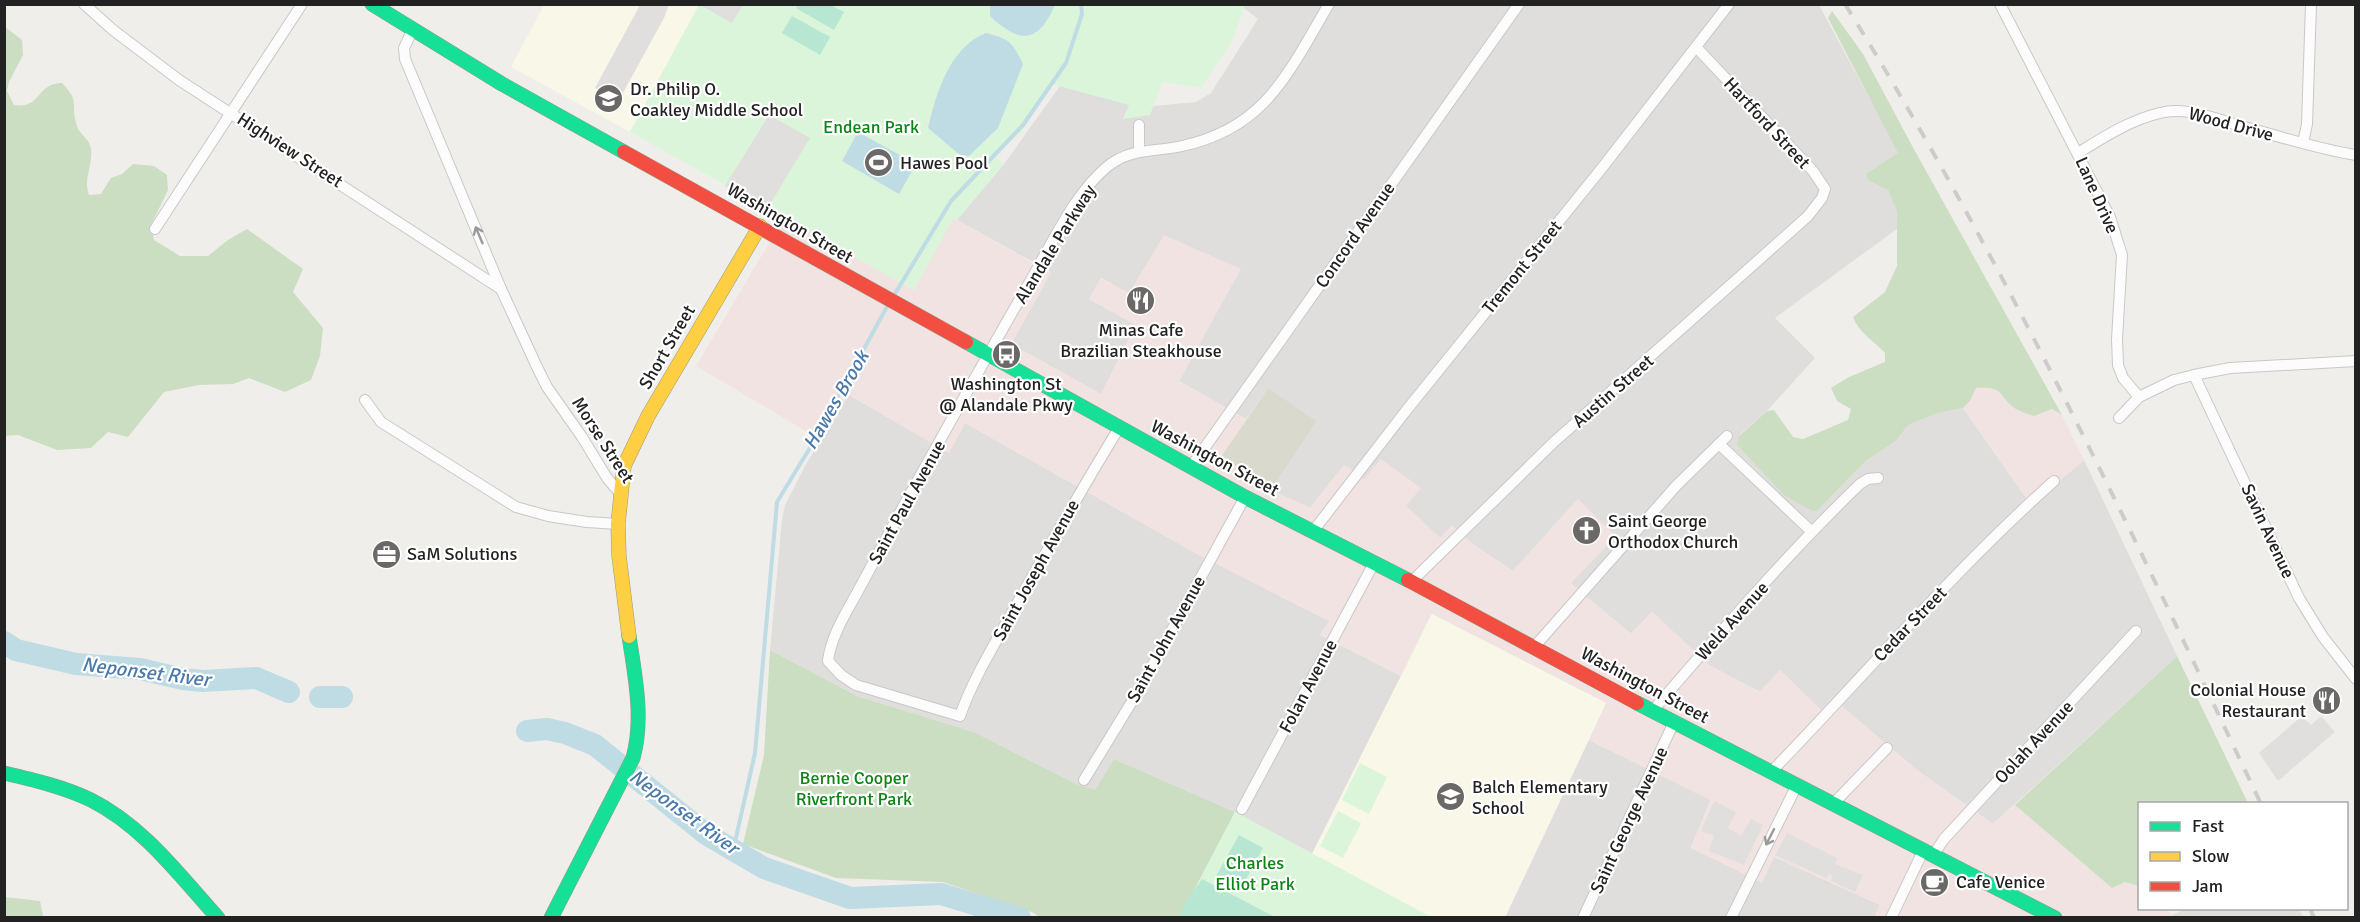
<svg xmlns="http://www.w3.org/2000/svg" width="2360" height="922" font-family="Signika,sans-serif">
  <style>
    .residential { fill: #dfdedc }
    .commercial { fill: #f1e3e1 }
    .education { fill: #f8f7e8 }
    .construction { fill: #d9d9cd }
    .forest { fill: #cbdec1 }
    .park { fill: #daf5da }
    .pitch { fill: #b7e6d2 }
    .parking { fill: #e0dfde }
    .water { fill: #bfdbe3 }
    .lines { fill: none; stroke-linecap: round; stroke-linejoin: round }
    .stream { stroke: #bfdbe3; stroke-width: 4 }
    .river { stroke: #bfdbe3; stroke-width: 22 }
    .street-casing { stroke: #c9c8c7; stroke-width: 12 }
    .fast-casing { stroke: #999a82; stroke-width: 15 }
    .slow-casing { stroke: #999a82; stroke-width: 15 }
    .jam-casing { stroke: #999a82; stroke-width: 15 }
    .street { stroke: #fdfcfc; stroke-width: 10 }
    .fast { stroke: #16e098; stroke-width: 14 }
    .slow { stroke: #ffcf43; stroke-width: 14 }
    .jam { stroke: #f24e42; stroke-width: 14 }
    .rail { stroke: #ccc; stroke-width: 4; stroke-dasharray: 12 12; stroke-linecap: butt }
    .oneway { stroke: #9a9a9a }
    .labels { text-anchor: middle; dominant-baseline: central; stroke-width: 4.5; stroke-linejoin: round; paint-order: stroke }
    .poi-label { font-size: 18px; fill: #222; stroke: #fff; text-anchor: start }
    .street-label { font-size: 18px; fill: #222; stroke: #fff }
    .park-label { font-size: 18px; fill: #0c8416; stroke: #fff }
    .water-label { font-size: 20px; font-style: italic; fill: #4a7aab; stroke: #fff }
  </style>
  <rect width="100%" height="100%" fill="#f0eeeb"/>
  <g class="residential">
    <path d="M1240,5h579l80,148 -18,32 7,5 9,20v19l-122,89 40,40 -48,53 -28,24 73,76h5l49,-50 30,-20 12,-16 30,-12 25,-5 68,97 53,-45 93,196 -184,168 -76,-54 -85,-72 -11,12 -41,-40 -20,22 -51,-27 -57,-53 -21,22 -61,-51 8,-84 -65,72 -39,-26 -22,-19 -12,12 -34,-32 14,-18 -56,-9 -20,-14 -34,43 -39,-18 46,-69 -49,-33 -22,31 -67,-38 61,-112 -111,24 -28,-15 -12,21 47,26 -35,69 -90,-50 40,-72 -94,-52 47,-56 56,-78 70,19 -7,13 31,-12 42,-4 15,-9 47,-74z"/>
    <path d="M849,395l100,58 16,-30 232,131 132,67 -9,14 81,41 -89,178 -77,-42 -121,-53 -19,32 -19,-7 -102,-52 -117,-36 -87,-46 12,-130 3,-15 20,-39z"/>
    <path d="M1589,740l122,60 -20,47 83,10 106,48 -6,13h-369z"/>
    <path d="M2299,908l4,9 -129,1 -2,-3 14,-6z"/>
  </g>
  <g class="commercial">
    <path d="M784,218l130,72 39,-72 98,55 -40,71 90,50 35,-69 -47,-26 12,-21 28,15 35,-58 77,34 -62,112 67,38 -24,38 49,33 39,18 34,-43 20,14 17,-20 40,29 -15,18 34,32 12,-12 22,19 39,26 65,-72 38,37 -45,47 59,51 22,-22 57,53 50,27 21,-22 41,40 11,-12 85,72 76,54 22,-19 96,82 14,-5 14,4 1,22 27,1 7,8h-300l6,-12 -106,-48 -12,26 -71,-35 19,-48 -121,-60 17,-37 -175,-89 -30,62 -81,-41 9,-14 -132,-67 -232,-131 -16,30 -100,-58 -28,45 -125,-74z"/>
    <path d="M1976,388h10l14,3 15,17 37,1 10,6 22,45 -53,45 -68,-97 7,-7z"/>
  </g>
  <g class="education">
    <path d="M544,5h155l-69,127 -119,-65z"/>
    <path d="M1432,614l174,89 -101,214h-76l-117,-63z"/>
  </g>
  <path class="construction" d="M1268,388l49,33 -46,69 -50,-33z"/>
  <g class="forest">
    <path d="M1832,11l31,43 53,99 146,262 -10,-6 -18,7c-6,-2 -13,-4 -18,-7 -18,-12 -10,-23 -40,-21l-6,13 -7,7 -25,5 -30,12 -12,16 -30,20 -49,50h-5l-28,-16 -47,-50 2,-9 28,-25 7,-1 19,27 10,2 45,-19 3,-11 -14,-8 -6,-13 18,-11 36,-15v-9c-11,-12 -26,-20 -32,-36l32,-25 12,-26v-55l-9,-21 -20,-10 -2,-6 32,-21 -70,-135z"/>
    <path d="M4,26l18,14 1,15 -14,27 -2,9 7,14c28,4 22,-22 48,-22 19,19 8,21 15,43 2,8 13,13 14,23 2,17 -8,30 -2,46l12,-1 10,-16 11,-4 11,-10 21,2 13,9 1,15 -17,35 3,15 26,16h28l20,-16 19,-11 56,40 -10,23 30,36 -3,28 -9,24 -26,12 -36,-14 -16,6 -34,1 -35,7 -36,45 -20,-5 -17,16 -34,2 -39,-15 -13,1z"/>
    <path d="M770,650l87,46 117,36 102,52 19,6 19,-31 121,53 -55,105h-141l-5,-4 -91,-31 -107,-4 -93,-34 21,-89z"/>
    <path d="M2177,656l71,147 -108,1 -1,82 -14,-4 -13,6 -97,-83z"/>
    <path d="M5,897l35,4 3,15 -38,1z"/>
  </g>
  <g class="park">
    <path d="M699,5h546l-14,38 -30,45 -38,-6 -13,33 -27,4 6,-14 -77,-21 -31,49 -27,22 10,9 -47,56 -4,-1 -39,71 -284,-158z"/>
    <path d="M1360,763l27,14 -18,37 -27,-14z"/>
    <path d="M1338,811l23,12 -18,35 -23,-12z"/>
    <path d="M1235,812l196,105 -251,1z"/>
  </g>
  <g class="pitch">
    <path d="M798,5h33l13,7 -10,18 -38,-22z"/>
    <path d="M792,16l38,21 -10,18 -38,-22z"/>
    <path d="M1239,835l24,13 -23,42 -24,-14z"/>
    <path d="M1202,879l73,38h-96l6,-14z"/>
  </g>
  <g class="parking">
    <path d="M640,5h28v2l-4,11 -45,82 -24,-12z"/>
    <path d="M700,5h43l-11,18z"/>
    <path d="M769,115l41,23 -43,71 -42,-23z"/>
    <path d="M2302,716l9,9 10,-9 14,16 -57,49 -19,-28z"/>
    <path d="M1714,801l22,11 -8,16 13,8 10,-17 12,6 -19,40 -35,-14 5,-15 -13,-5z"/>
    <path d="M1787,833l50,25 -2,6 28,11 -8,17 -24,-11 2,-5 -4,-2 -3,4 -51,-23z"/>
  </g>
  <g class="water">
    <path d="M990,5v-1l65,1c-17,38 -34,40 -65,11z"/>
    <path d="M986,33c24,6 26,9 37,31l-25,64 -29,28 -9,-1 -32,-27c8,-35 22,-81 58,-95z"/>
    <path d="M858,132l58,32 -17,30 -57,-33z"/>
  </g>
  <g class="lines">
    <g class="stream">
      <path d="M893,297l58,-96 72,-76 43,-62 16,-49 -1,-10"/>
      <path d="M733,851l22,-98 22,-251 34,-56 78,-143"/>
    </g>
    <g class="river">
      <path d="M4,642l12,8 60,14 64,5 43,10 20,2 53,-3 33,14"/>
      <path d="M320,697h22"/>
      <path d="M527,731l20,-2 18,4 30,12 111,89 58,34 86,30 91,-4 79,24"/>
    </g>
    <defs>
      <g id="street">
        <path d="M84,4l29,26 66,50 322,209"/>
        <path d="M2000,4l110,213 12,38 -5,84 1,26 5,13 16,19"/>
        <path d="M412,31l-8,17 1,11 96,230 36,78 10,20 35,50 25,41 12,14"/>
        <path d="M2303,143l4,-19 4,-120"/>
        <path d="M1139,151v-26"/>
        <path d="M2078,153c26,-16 52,-33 82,-40 28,-7 58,7 85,14 36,10 73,22 111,28"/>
        <path d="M155,229l147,-225"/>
        <path d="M2194,375l105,223 24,39 33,42"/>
        <path d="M365,400l16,22 135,85 32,9 39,6 31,2"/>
        <path d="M2119,418l20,-21 35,-17 20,-5 36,-7 126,-7"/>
        <path d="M1119,428c-35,57 -68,115 -101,174 -20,37 -44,74 -58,114l-104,-31 -15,-10 -13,-14c3,-25 18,-48 30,-70 19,-35 37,-70 56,-104 39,-70 78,-140 118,-209 22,-38 42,-84 76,-112 22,-18 48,-14 74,-20 84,-18 106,-73 147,-142"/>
        <path d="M1719,444l92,87"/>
        <path d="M1191,467l328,-463"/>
        <path d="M1314,530l91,-118 197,-244 127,-164"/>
        <path d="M1411,582l143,-140 254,-226 14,-18 3,-9 -12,-18 -117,-124"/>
        <path d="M1535,646l141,-160 51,-50"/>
        <path d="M1653,710c67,-77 133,-155 207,-226l8,-5 10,-1"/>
        <path d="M1771,772c94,-97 182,-201 283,-291"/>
        <path d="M1084,780l55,-90 106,-193"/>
        <path d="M1834,803l53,-55"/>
        <path d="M1242,809l132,-246"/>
        <path d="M1934,854l10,-15 192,-208"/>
        <path d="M1583,918l91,-196"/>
        <path d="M1731,918l66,-133"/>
        <path d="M1891,918l33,-69"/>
      </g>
      <g id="fast">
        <path d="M372,4l130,80 122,68"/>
        <path d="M966,342l279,155 163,83"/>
        <path d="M1637,703l418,215"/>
        <path d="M4,773c30,7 60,14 87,27 52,26 89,76 127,118"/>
        <path d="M551,918l82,-160c11,-39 2,-82 -4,-122"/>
      </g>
      <path id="slow" d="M629,636l-10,-80 -1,-32 6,-58 24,-50 112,-190"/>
      <g id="jam">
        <path d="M624,152l342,190"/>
        <path d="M1408,580l229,123"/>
      </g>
    </defs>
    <use href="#street" class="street-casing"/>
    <use href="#fast" class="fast-casing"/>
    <use href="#slow" class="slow-casing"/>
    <use href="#jam" class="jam-casing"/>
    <use href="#street" class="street"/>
    <use href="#fast" class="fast"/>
    <use href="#slow" class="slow"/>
    <use href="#jam" class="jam"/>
    <g class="rail">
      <path d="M1845,4c159,256 287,528 416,800"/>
      <path d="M2310,908l4,10"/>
    </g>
  </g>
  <defs><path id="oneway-shaft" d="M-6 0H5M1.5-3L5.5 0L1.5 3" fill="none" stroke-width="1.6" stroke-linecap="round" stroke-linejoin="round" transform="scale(1.5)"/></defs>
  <g class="oneway">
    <use href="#oneway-shaft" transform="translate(479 235) rotate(-113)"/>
    <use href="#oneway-shaft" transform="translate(1770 837) rotate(117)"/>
  </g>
  <defs>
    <symbol id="school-disc" viewBox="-11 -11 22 22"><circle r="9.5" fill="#6a6968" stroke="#fff"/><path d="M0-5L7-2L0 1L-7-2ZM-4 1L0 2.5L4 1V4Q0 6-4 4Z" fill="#fff"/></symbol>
    <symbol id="stadium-disc" viewBox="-11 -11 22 22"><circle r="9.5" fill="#6a6968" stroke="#fff"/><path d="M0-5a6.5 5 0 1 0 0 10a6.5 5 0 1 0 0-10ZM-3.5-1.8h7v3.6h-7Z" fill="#fff"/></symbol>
    <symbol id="restaurant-disc" viewBox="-11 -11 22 22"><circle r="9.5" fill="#6a6968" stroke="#fff"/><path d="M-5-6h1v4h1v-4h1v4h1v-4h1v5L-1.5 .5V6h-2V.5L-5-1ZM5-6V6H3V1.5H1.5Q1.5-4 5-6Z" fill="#fff"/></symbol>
    <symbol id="bus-disc" viewBox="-11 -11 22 22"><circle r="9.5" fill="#6a6968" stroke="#fff"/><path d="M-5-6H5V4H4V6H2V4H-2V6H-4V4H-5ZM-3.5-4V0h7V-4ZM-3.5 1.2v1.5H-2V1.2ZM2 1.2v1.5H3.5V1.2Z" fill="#fff"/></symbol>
    <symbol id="church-disc" viewBox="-11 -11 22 22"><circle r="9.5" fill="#6a6968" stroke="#fff"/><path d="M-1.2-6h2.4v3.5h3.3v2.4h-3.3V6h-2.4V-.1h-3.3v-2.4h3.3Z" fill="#fff"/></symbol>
    <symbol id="office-disc" viewBox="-11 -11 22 22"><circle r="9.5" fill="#6a6968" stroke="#fff"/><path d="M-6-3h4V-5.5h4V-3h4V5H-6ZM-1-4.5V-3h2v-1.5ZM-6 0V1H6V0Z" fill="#fff"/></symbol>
    <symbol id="cafe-disc" viewBox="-11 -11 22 22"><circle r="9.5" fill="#6a6968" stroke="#fff"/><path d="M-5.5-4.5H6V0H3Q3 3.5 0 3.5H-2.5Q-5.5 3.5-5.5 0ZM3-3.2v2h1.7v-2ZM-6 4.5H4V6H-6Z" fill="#fff"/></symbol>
  </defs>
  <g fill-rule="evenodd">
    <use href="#school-disc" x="592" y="82" width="33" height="33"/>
    <use href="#stadium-disc" x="862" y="146" width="33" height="33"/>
    <use href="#restaurant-disc" x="1124" y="284" width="33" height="33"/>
    <use href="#bus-disc" x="990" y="338" width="33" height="33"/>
    <use href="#church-disc" x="1570" y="514" width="33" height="33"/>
    <use href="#office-disc" x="370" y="538" width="33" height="33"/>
    <use href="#restaurant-disc" x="2310" y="684" width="33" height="33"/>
    <use href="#school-disc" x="1434" y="780" width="33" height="33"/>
    <use href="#cafe-disc" x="1918" y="866" width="33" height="33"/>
  </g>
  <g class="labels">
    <g class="poi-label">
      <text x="630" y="89">Dr. Philip O.<tspan x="630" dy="21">Coakley Middle School</tspan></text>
      <text x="900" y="163">Hawes Pool</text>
      <text x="1141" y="330" text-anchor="middle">Minas Cafe<tspan x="1141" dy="21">Brazilian Steakhouse</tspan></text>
      <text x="1006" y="384" text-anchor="middle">Washington St<tspan x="1006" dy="21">@ Alandale Pkwy</tspan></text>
      <text x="1608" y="521">Saint George<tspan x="1608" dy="21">Orthodox Church</tspan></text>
      <text x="407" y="554">SaM Solutions</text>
      <text x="2306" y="690" text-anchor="end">Colonial House<tspan x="2306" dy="21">Restaurant</tspan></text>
      <text x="1472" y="787">Balch Elementary<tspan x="1472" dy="21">School</tspan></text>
      <text x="1956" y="882">Cafe Venice</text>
    </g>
    <g class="street-label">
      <text transform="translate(1767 123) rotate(47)">Hartford Street</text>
      <text transform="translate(2231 124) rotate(15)">Wood Drive</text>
      <text transform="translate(290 150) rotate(33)">Highview Street</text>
      <text transform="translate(2097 195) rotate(66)">Lane Drive</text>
      <text transform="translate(790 223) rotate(30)">Washington Street</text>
      <text transform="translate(1355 235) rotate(-55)">Concord Avenue</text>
      <text transform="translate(1055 244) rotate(-58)">Alandale Parkway</text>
      <text transform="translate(1522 267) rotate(-51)">Tremont Street</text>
      <text transform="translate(667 347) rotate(-60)">Short Street</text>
      <text transform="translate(1613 391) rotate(-41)">Austin Street</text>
      <text transform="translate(603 440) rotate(57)">Morse Street</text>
      <text transform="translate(1215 458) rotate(28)">Washington Street</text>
      <text transform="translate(907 502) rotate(-61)">Saint Paul Avenue</text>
      <text transform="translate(2268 531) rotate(65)">Savin Avenue</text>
      <text transform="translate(1036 570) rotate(-61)">Saint Joseph Avenue</text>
      <text transform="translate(1732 621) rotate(-48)">Weld Avenue</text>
      <text transform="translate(1910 624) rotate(-46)">Cedar Street</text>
      <text transform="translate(1166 639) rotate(-61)">Saint John Avenue</text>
      <text transform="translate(1645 685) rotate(28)">Washington Street</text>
      <text transform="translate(1308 686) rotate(-62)">Folan Avenue</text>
      <text transform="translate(2034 742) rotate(-47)">Oolah Avenue</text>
      <text transform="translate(1629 820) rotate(-65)">Saint George Avenue</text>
    </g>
    <g class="park-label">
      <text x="871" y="127">Endean Park</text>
      <text x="854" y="778">Bernie Cooper<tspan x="854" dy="21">Riverfront Park</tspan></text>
      <text x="1255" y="863">Charles<tspan x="1255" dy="21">Elliot Park</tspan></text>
    </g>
    <g class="water-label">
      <text transform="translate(836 400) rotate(-60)">Hawes Brook</text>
      <text transform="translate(146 672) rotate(7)">Neponset River</text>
      <text transform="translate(684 812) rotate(36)">Neponset River</text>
    </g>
  </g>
  <rect width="2360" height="922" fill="none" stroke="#222222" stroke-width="12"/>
  <rect x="2138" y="802" width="210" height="108" fill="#ffffff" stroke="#a7a7a7" stroke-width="1.5"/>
  <rect x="2150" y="822" width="30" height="9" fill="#16e098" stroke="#a7a7a7" stroke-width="1.5"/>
  <text x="2192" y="832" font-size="18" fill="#222222">Fast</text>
  <rect x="2150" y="852" width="30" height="9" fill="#ffcf43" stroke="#a7a7a7" stroke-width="1.5"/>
  <text x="2192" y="862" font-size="18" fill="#222222">Slow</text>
  <rect x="2150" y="882" width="30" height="9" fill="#f24e42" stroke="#a7a7a7" stroke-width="1.5"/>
  <text x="2192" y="892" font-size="18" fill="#222222">Jam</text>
</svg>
